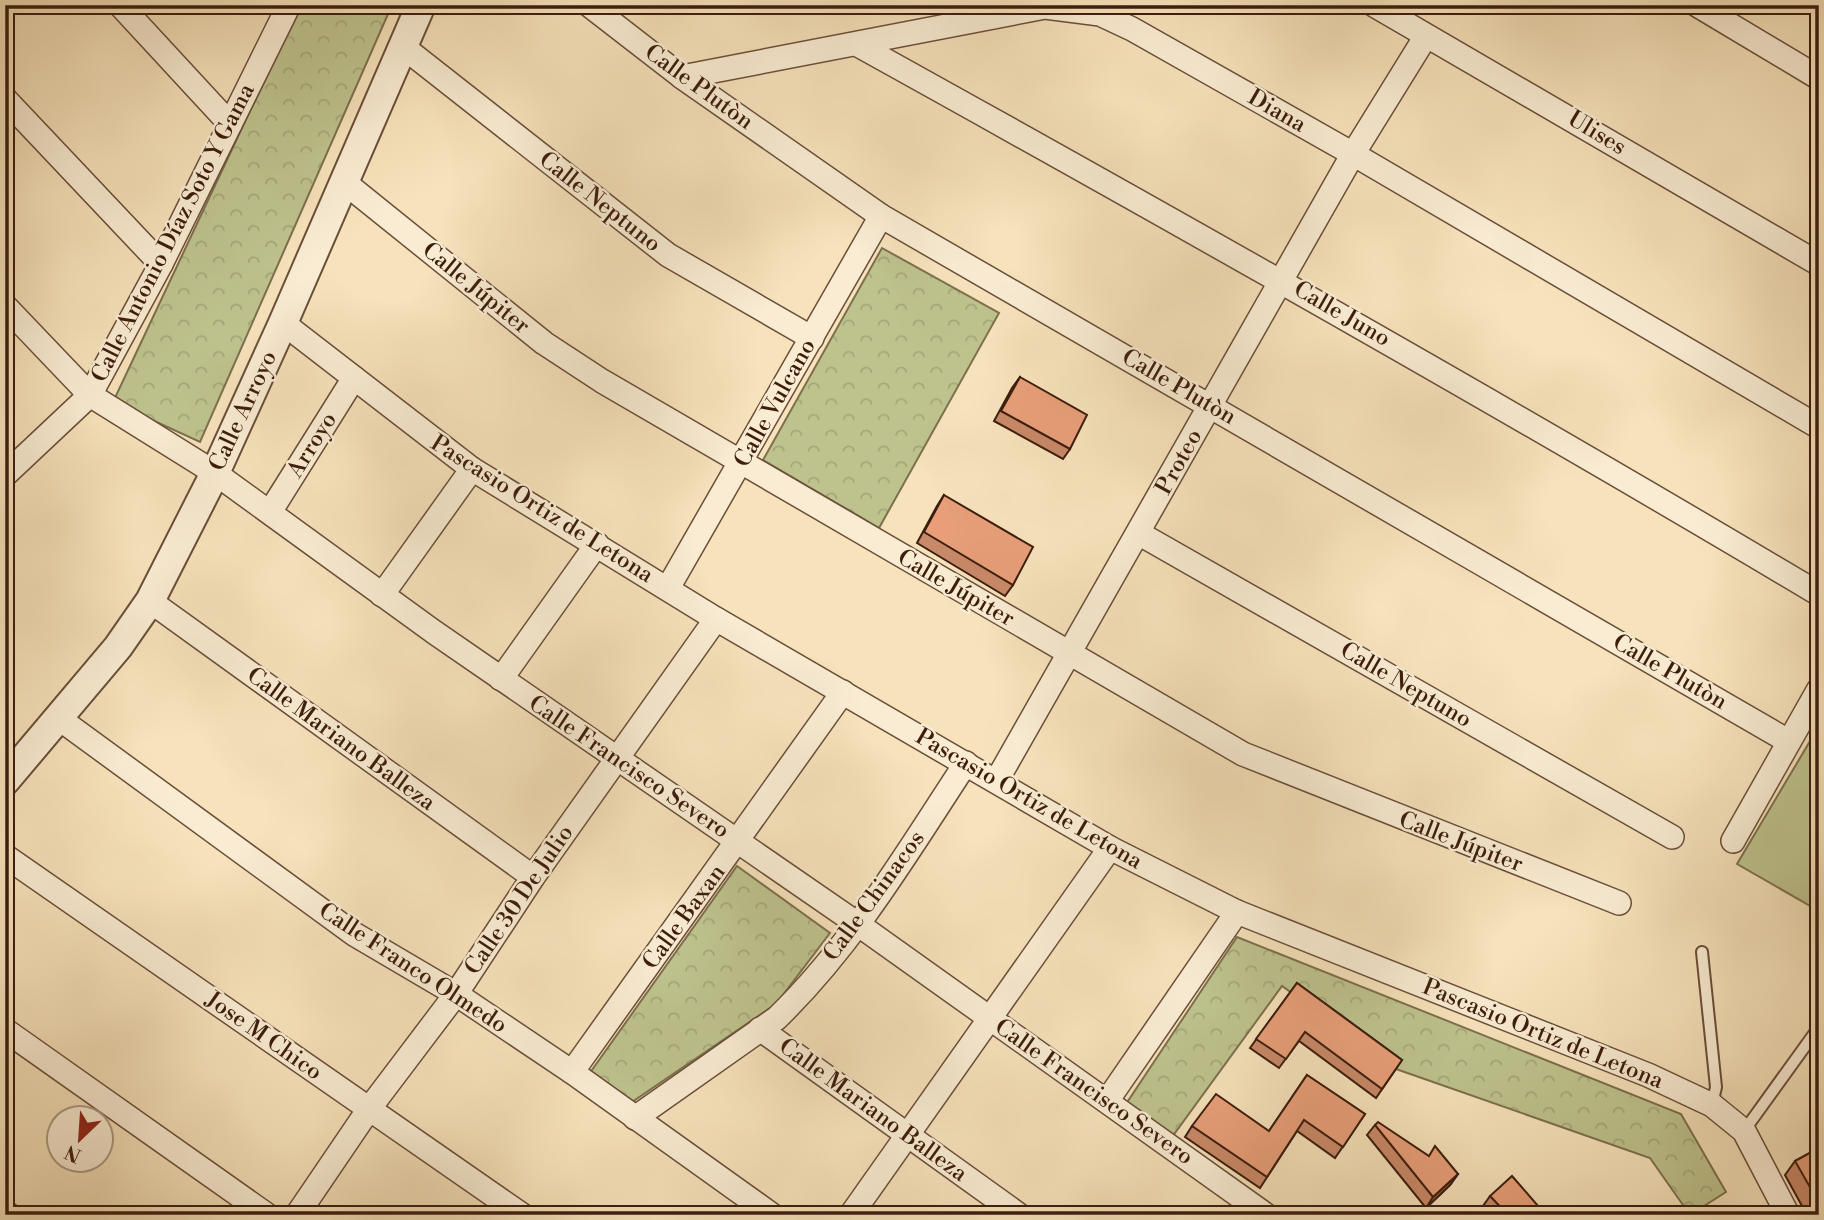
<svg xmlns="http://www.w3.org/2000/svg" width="1824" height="1220" font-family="'Libre Bodoni',serif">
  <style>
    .park { fill: url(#park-crowns); stroke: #7d704e; stroke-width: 2 }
    .pitch { fill: #bec38e; stroke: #7d704e; stroke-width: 2 }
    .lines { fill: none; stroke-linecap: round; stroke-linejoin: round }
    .service-casing { stroke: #6a4e39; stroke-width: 14 }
    .minor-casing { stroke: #6a4e39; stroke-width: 26 }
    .tertiary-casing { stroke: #6a4e39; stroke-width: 32 }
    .service { stroke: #f9ecd3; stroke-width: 10 }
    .minor { stroke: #f9ecd3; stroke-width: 23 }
    .tertiary { stroke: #f9ecd3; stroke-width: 28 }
    .wall { fill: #c88968; stroke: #3c1d0e; stroke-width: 2 }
    .shaded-wall { fill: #a26f55; stroke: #3c1d0e; stroke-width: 2 }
    .building { fill: #e89f79; stroke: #3c1d0e; stroke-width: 2 }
    .labels { text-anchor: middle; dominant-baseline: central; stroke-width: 5; stroke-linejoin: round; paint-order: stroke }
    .street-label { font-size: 23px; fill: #3c1d0e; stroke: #f9ecd3 }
  </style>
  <defs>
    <pattern id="park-crowns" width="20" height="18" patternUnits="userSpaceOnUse" patternTransform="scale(1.75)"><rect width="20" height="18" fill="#bec38e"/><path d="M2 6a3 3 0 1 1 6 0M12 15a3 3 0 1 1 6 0" fill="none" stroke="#a4a779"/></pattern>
  </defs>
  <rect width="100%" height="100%" fill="#f6e2bb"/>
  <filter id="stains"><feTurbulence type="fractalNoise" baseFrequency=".00286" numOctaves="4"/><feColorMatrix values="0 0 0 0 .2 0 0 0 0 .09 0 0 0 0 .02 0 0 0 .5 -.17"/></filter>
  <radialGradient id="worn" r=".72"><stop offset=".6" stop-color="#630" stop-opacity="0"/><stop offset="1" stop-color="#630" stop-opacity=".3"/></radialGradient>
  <g class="park">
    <path d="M300,5h92l-192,437 -87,-40z"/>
    <path d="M882,248l117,65 -120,215 -116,-68z"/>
    <path d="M737,866l93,67 -54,71 -147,100 -42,-27z"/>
    <path d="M1237,937l444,177 45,78 -36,23 -40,-57 -254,-89 -114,-83 -110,151 -46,-33z"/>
  </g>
  <path class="pitch" d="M1819,726v185l-82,-47z"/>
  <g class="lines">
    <defs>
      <g id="service">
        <path d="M1702,952l14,135 -4,18"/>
        <path d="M1744,1131l75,-104"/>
      </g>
      <g id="minor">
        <path d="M120,5l110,119"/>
        <path d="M589,5l93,72 199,139 907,525"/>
        <path d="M1374,5l445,259"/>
        <path d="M1697,5l122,73"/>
        <path d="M858,45c323,179 644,360 961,549"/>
        <path d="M402,46l266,209 144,83"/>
        <path d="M682,77l363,-70 55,7 32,15 221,125 466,273"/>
        <path d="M5,99l156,165"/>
        <path d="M344,182l200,161 58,38 641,373 376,149"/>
        <path d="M5,306l85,89 125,78 219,159 425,293 407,290"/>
        <path d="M283,323l189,146 244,150 394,229 127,64 411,163 64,30 32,26 44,84"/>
        <path d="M5,475l85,-80 71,-131 128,-259"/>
        <path d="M270,512l84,-134"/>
        <path d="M1140,534l532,303"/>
        <path d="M668,588l213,-372"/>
        <path d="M382,595l90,-126"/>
        <path d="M150,601l383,276"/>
        <path d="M501,679l96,-135"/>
        <path d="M57,717l297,217 102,60 116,78 200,143"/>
        <path d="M997,780l356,-626 73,-118"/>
        <path d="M1733,841l86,-152"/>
        <path d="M5,856l517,359"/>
        <path d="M760,1029l259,186"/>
        <path d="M5,1030l262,185"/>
        <path d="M572,1072l271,-380"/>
        <path d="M1107,1101l130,-189"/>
        <path d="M635,1118l142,-100c77,-75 131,-167 189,-255"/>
        <path d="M5,1212l4,3"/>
        <path d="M297,1215l72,-106 87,-115 77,-117 183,-258"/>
        <path d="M851,1215l259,-367"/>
      </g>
      <path id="tertiary" d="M5,781l113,-134 32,-46 65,-128 68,-150 138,-318"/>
    </defs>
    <use href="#service" class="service-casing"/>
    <use href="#minor" class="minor-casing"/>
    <use href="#tertiary" class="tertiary-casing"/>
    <use href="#service" class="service"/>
    <use href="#minor" class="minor"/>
    <use href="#tertiary" class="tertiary"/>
  </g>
  <g class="wall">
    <path d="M1020,377l50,72 -7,10 -69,-38 18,-33z"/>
    <path d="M944,495l69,90 -8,11 -88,-53 20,-37z"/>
    <path d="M1297,983l105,77 -26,38 -77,-57 -20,27 -29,-20z"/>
    <path d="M1307,1075l58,39 -30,44 -38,-27 -37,57 -75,-51 7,-11 77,5z"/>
    <path d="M1375,1125l83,49 -8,11 -24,23 -59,-73z"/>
    <path d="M1819,1148v67h-12l-22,-40 10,-14z"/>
    <path d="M1490,1196l49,11 -5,8h-44l-7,-9z"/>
  </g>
  <path class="shaded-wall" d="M1458,1174l-8,11 -24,23 7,-11z"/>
  <g class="building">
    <path d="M1020,377l67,38 -17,34 -69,-38z"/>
    <path d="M944,495l89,52 -20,38 -89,-53z"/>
    <path d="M1297,983l105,77 -20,29 -77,-57 -19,27 -30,-20z"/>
    <path d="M1307,1075l58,39 -22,33 -39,-27 -37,57 -75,-51 24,-32 53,37z"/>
    <path d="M1378,1122l51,34 6,-10 23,28 -25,23 -58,-72z"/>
    <path d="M1819,1148v55l-24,-42z"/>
    <path d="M1512,1176l27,31 -7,8h-24l-18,-19z"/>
  </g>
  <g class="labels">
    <g class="street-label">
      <text transform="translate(699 87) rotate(36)">Calle Plutòn</text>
      <text transform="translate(1277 111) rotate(30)">Diana</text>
      <text transform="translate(1597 133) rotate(31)">Ulises</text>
      <text transform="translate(600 202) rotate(38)">Calle Neptuno</text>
      <text transform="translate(173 233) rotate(-63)">Calle Antonio Díaz Soto Y Gama</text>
      <text transform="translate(476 288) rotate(39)">Calle Júpiter</text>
      <text transform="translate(1342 314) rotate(30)">Calle Juno</text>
      <text transform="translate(1179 387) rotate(30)">Calle Plutòn</text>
      <text transform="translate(775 403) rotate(-61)">Calle Vulcano</text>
      <text transform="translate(243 411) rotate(-65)">Calle Arroyo</text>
      <text transform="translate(312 445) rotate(-58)">Arroyo</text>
      <text transform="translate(1179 462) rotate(-61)">Proteo</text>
      <text transform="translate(542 509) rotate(32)">Pascasio Ortiz de Letona</text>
      <text transform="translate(956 588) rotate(30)">Calle Júpiter</text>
      <text transform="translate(1670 672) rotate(30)">Calle Plutòn</text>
      <text transform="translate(1406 685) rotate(30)">Calle Neptuno</text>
      <text transform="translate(341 739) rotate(36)">Calle Mariano Balleza</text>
      <text transform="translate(629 767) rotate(34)">Calle Francisco Severo</text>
      <text transform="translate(1029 799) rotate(30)">Pascasio Ortiz de Letona</text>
      <text transform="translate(1461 842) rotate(21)">Calle Júpiter</text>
      <text transform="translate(874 896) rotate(-54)">Calle Chinacos</text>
      <text transform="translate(519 900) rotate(-56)">Calle 30 De Julio</text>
      <text transform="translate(684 917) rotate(-54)">Calle Baxan</text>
      <text transform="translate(413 968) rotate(33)">Calle Franco Olmedo</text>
      <text transform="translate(1543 1034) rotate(22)">Pascasio Ortiz de Letona</text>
      <text transform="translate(264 1036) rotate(35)">Jose M Chico</text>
      <text transform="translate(1094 1092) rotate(35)">Calle Francisco Severo</text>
      <text transform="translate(873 1110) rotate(36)">Calle Mariano Balleza</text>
    </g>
  </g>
  <rect width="1824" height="1220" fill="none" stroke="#f6e2bb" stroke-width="28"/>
  <rect x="7" y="7" width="1810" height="1206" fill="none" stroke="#3c1d0e" stroke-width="3.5"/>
  <rect x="14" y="14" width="1796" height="1192" fill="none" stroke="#3c1d0e" stroke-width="2"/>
  <g transform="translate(80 1139) rotate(205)"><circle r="33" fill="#f9ecd3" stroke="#ad9984" stroke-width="2"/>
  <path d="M0-5L12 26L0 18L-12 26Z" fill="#8f2418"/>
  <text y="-10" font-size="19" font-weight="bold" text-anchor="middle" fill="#3c1d0e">N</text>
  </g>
  <rect width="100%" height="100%" filter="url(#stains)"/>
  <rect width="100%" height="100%" fill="url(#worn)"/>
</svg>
